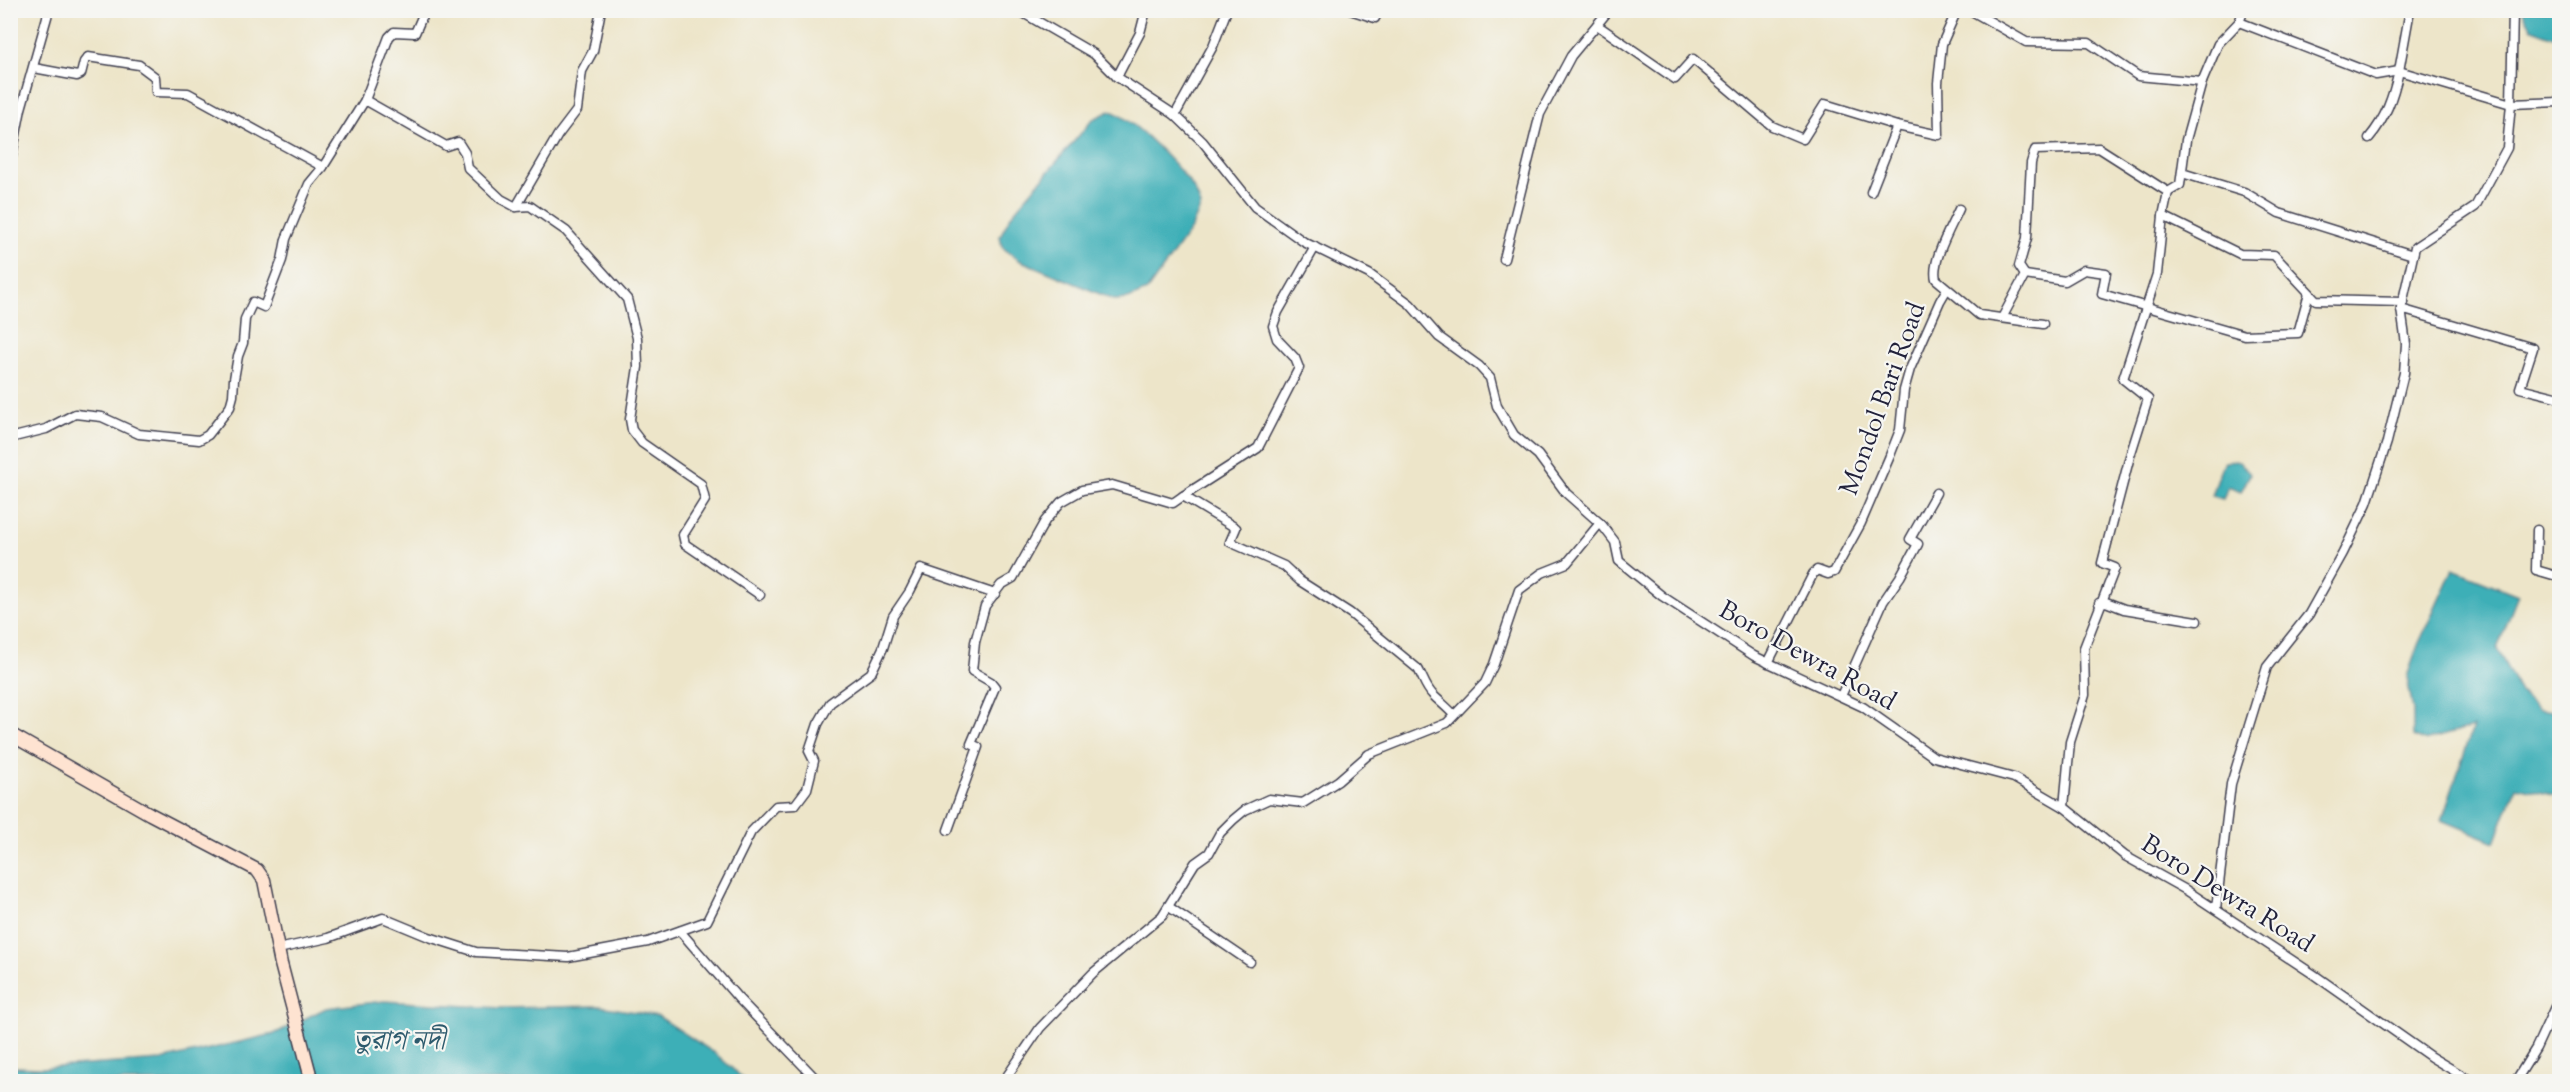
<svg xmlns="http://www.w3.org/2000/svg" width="2570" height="1092" font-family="'Sorts Mill Goudy','Noto Serif Bengali',serif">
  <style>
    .water { fill: #3eafb7; stroke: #306879; stroke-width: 1.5 }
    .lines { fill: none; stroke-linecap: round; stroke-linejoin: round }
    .street-casing { stroke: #403f50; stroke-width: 11 }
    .secondary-casing { stroke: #403f50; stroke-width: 15 }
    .street { stroke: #fff; stroke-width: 8 }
    .secondary { stroke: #fee3d1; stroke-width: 12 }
    .labels { text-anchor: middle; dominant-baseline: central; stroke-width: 4.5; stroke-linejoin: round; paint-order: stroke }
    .street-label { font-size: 26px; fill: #22223b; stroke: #f6f6f2 }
    .water-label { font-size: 27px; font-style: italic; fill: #2d5a6d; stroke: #f6f6f2 }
  </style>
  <rect width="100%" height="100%" fill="#f6f6f2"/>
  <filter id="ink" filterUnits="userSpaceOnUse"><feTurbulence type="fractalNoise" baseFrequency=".0167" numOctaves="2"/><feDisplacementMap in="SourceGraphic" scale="12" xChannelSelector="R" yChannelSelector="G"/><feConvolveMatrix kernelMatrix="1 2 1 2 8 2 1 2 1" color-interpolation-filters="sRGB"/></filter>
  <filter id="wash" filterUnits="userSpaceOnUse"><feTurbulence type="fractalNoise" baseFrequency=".008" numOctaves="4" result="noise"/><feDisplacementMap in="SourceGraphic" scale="24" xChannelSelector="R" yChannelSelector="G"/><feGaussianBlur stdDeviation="1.35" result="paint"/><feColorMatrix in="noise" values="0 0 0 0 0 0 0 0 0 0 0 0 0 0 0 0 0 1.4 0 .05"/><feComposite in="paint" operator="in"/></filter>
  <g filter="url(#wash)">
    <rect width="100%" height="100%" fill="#ede5c9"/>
    <g class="water">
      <path d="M2522,10l37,1v28l-27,-10z"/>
      <path d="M1110,111c21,5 72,59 84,78 3,5 5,12 7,17l-10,23 -44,62 -19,8 -14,1 -95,-40 -17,-13 -2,-11 12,-22 81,-95z"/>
      <path d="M2239,461l11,13 -9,18 -13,-5 -5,12 -11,-3 9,-28 4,-6z"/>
      <path d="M2453,569l65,26 -21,54 23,43 18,17 21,3v84l-43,-9 -21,55 -53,-22 31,-93 -49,14 -11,-5v-26l-6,-33 11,-32z"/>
      <path d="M384,1001l117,7 99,-2 58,10 58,38 30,27 -735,1v-15l31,1 119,-8 113,-26 52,-26z"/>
    </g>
  </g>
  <g filter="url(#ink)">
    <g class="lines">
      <defs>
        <g id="street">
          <path d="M425,10l-10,23 -21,-1 -5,5 -24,63 81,46 12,-4 7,11 3,15 33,31 15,8 14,-1 36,25 61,68 10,39 1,29 -8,52 2,11 10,13 59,41 4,16 -22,35 2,9 75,51"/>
          <path d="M1018,10l76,44 23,23 58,38 28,27 52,65 49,35 65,32 41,30 29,33 40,29 11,12 7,28 17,29 24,20 28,38 36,32 13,17 4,19 43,35 92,60 109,51 71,50 80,21 50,29 61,49 61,34 127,84 118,83 42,25"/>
          <path d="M1350,10l25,8 4,-8"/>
          <path d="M1970,10l56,32 63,1 49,33 64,6 16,-38 21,-22 137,53 23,-4 11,-61"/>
          <path d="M2239,22l5,-12"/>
          <path d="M1597,25l78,54 18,-20 79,67 31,13 22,-35 72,22"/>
          <path d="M34,68l43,8 4,-2 3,-12 4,-5 51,8 16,12 1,15 32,1 135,74"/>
          <path d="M1117,77l23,-44 6,-23"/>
          <path d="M1175,115l38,-69 14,-36"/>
          <path d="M2369,138c17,-20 24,-41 30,-67l112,33 49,-2"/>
          <path d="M10,165l11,-56 28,-99"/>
          <path d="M2182,173l62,19 35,21 134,42"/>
          <path d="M1871,192l26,-66 42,9 -1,-52 4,-39 15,-34"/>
          <path d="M516,207l42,-72 19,-25 5,-39 11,-20 8,-41"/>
          <path d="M1959,209c-8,18 -28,52 -23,70l43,36 64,9"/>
          <path d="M2163,216l77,38 34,1 42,45 87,2"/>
          <path d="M1504,259l36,-145 31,-58 38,-46"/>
          <path d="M2025,275l40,6 19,-11 22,3 -4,21 143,41 53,-2 11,-40"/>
          <path d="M2401,309l132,39 -13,40 40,10"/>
          <path d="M2002,318l23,-43 -6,-9 8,-28 4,-75 4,-13 64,-2 69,44 12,-7 6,-45 16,-58"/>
          <path d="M10,438l36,-9 29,-15 27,3 37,17 60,6 9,-5 22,-28 3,-11 1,-17 4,-23 5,-13 2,-24 8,-17 11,5 18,-47 4,-21 23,-55 14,-17 42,-67"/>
          <path d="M1183,496l75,-48 41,-80 -4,-10 -18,-19 -4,-13 5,-14 37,-65"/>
          <path d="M2537,530l-1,40 24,7"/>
          <path d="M2099,603l7,-1 18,7 73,12"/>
          <path d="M1768,663l45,-89 4,-4 11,4 6,-2 27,-49 28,-65 11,-28 4,-40 6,-21 30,-68 7,-12"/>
          <path d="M1841,696l42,-94 17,-25 18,-33 -8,-5 26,-46"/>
          <path d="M2064,807l6,-65 15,-47 -1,-47 31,-80 -13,-5 28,-107 18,-57 -25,-20 34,-105 6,-58 5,-24"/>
          <path d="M948,830l30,-83 -7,-3 24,-57 -4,-5 -19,-11 3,-29 10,-36 16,-21 12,-7 32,-57 16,-19 21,-12 30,-5 61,18 10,-7 53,32 -6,14 54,24 16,15 50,32 68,56c5,8 7,18 15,26 7,7 14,12 21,20"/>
          <path d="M1169,907l81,55"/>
          <path d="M2216,909l15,-125 36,-117 42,-53 34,-61 24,-50 20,-61 17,-69 2,-29 -5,-35 14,-62 60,-40 32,-59 4,-44 2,-94"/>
          <path d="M680,931l58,67 81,84"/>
          <path d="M278,949l50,-11 55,-20 46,19 47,15 92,5 80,-15 59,-21 44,-89 25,-26 19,-1 12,-16 7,-28 -5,-10 9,-27 12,-21 41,-30 12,-25 10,-32 17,-25 11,-22 74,25"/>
          <path d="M1003,1082l37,-54 53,-55 69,-57 33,-53 14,-10 11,-20 13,-13 12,-10 24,-11 34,4 35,-22 31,-27 78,-31 38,-40 9,-19 25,-74 23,-17 25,-10 33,-40"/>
          <path d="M2515,1082l21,-34 24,-52"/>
        </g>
        <path id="secondary" d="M10,734l140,80 107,56 7,10 17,84 31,118"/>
      </defs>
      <use href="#street" class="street-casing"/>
      <use href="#secondary" class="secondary-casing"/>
      <use href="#street" class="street"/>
      <use href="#secondary" class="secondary"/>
    </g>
  </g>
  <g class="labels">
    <g class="street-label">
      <text transform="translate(1884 399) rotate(-70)">Mondol Bari Road</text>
      <text transform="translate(1807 657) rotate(29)">Boro Dewra Road</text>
      <text transform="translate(2227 895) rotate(32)">Boro Dewra Road</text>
    </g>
    <g class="water-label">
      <text x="399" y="1042">তুরাগ নদী</text>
    </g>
  </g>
  <rect width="2570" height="1092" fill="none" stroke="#f6f6f2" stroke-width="36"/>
</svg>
